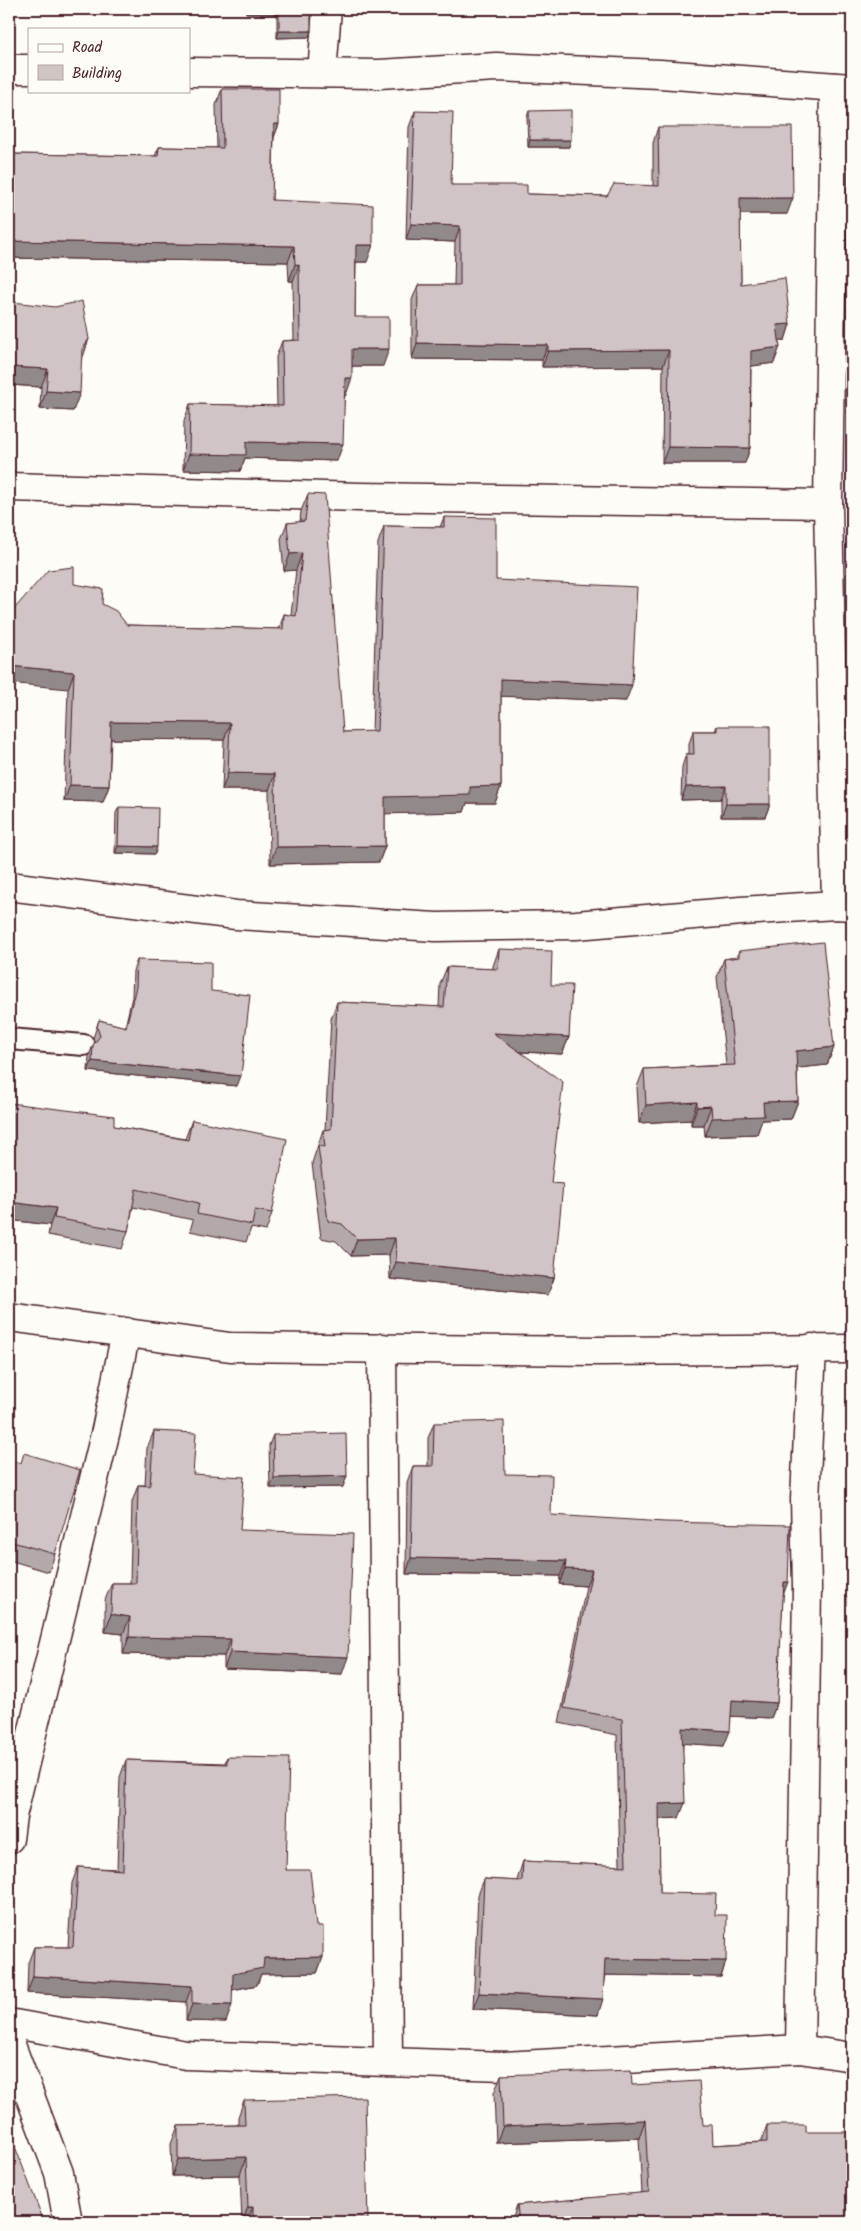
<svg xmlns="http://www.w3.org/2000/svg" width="861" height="2231" font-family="Kalam,sans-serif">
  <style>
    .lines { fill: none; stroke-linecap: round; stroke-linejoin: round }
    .lane-casing { stroke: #4a1f2b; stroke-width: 24 }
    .street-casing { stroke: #4a1f2b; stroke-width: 31 }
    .lane { stroke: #fdfcf7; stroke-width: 20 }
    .street { stroke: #fdfcf7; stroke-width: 28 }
    .wall { fill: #b3a9a9; stroke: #4a1f2b }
    .shaded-wall { fill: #928a89; stroke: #4a1f2b }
    .building { fill: #d0c5c4; stroke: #4a1f2b }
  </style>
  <rect width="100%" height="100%" fill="#fdfcf7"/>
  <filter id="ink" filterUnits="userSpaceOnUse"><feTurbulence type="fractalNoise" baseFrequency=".02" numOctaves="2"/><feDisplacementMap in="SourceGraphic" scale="10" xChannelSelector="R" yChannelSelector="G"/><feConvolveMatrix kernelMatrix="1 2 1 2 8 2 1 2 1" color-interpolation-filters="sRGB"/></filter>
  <g filter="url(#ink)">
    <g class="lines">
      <defs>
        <path id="lane" d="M9,1039l75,6"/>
        <g id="street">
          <path d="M9,69h20"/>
          <path d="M189,72l190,2 117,-7 164,7 191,14"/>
          <path d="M322,73l5,-64"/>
          <path d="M834,87l-6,417 8,401"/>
          <path d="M9,487l351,10 468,7"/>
          <path d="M9,886l227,29 200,12 140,-2 165,-14 95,-6 16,1"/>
          <path d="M9,1317l221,30 367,4 255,-2"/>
          <path d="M382,1348l6,714"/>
          <path d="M9,1839l3,-23 94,-386 20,-98"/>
          <path d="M9,2023l177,32 318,11 296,-17 52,8"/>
          <path d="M9,2040l50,133 9,49"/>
          <path d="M800,2049l7,-462 -2,-88 7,-151"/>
        </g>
      </defs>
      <use href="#lane" class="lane-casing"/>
      <use href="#street" class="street-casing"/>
      <use href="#lane" class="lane"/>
      <use href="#street" class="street"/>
    </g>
    <g class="wall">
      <path d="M246,9h65l-2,28 -32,1v-24l-31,-1z"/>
      <path d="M222,89l57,35 -5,13 -2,63 95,62h-11l-1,55 28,49h-31l-6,29h-1l-8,66 -92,-3 -5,13 -57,-1 1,-49 6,-17 87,2 -1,-49 6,-16 12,-1 -1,-59h-4l-1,-19 -279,-4v-104l146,2 4,-9 58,1 -1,-43z"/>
      <path d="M415,111l36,74 76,9 80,2 46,-10v-43l5,-16 129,87h-47l1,70 49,40 -5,16h-6l-5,23 -23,3 -1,82 -5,15h-83l1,-97 -121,1v-7l-130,-1v-59l6,-15h36l1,-43 -49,-2 3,-113z"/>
      <path d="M529,111l40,36h-41l-1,-30z"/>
      <path d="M9,309l74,48 -2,2 -8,52 -33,-2 1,-22 -32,-2z"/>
      <path d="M308,494l35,238h29l6,-189 6,-17 56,1 4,-10 52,63 130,121 -125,-5v90l-6,17h-28l-3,9 -79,1v33l-6,16 -109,2 -1,-74h-47l2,-50 -113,-1 -2,47 -6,16 -39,-1 4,-112 6,-105 28,20 25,21 152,4 5,-15 7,1 5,-45 -12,1 -3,-32 6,-16 13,-1 1,-11z"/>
      <path d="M717,726l53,78 -5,13h-44v-18l-40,1 1,-33 4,-13h3v-10l4,-13h22z"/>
      <path d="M119,807l36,47 -40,-1 1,-40z"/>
      <path d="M499,949l52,36 18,52 -7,17 -42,-2 31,131 3,95 -6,17 -158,-16 -1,-24 -38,1 -15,-15 -15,-3 -9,-75 11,-33h2l6,-111 6,-17 102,5 1,-23 7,-17 46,2v-3z"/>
      <path d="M739,951l95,96 -7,18 -30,3 1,33 -7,18 -29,1 -5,14 -52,2 -1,-11h-13v-5l-52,3 -2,-36 7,-18 82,-4 -9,-88 7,-18 12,-2z"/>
      <path d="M137,960l74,31 26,95 -149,-15 1,-15 4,-11 2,-2 -2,-5 6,-18 26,7 7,-30 1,-26z"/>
      <path d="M10,1103l104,23 71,13 7,-19 80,93 -6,18 -15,-3 -5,14 -56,-11 3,-11 -60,-13 -5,24 -6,18 -74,-14 2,-10 -41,-5v-115z"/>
      <path d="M434,1423l71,51 46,41 232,80 -6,108 -6,15 -40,-2 -7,30 -41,-3 -4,75 -20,1 1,74 55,22 11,46 -5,16 -116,-2 -7,40 -125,-6 5,-114 6,-16 33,2 1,-4 5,-16 97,5 -3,-131 -58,-12 27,-137 -27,-2 1,-8 -154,-2 1,-92 6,-16h15v-28z"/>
      <path d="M154,1431l39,43 47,56 102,144 -118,-5v-13l-101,-2v-20l-18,-2v-32l7,-17h18l2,-81 6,-17h7l2,-37z"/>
      <path d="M273,1435l70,52 -73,1 -1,-43z"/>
      <path d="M9,1460l46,94 -6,18 -40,-12z"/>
      <path d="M227,1757l89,169 7,31 -6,16 -56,1 -4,11 -25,5 -6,32 -40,-1v-19l-159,-9 1,-30 6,-16h34l4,-64 6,-16 39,2 3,-92 6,-17 99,3z"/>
      <path d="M852,1942v59l-1,-1z"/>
      <path d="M501,2075l131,10 71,40 10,20 48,-3 6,-17 39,7 46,90h-341l6,-17 125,-12 -3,-55 -143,5 -2,-50z"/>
      <path d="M244,2100l124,122h-126l-2,-47 -68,1 -1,-32 7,-18 60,-1v-8z"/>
    </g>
    <g class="shaded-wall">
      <path d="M248,9h30l-1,5 -31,-1z"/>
      <path d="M279,31h32l-2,6 -32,1z"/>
      <path d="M274,124h5l-6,16z"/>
      <path d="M530,140h41l-2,7h-41z"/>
      <path d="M740,198h53l-6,16h-53z"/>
      <path d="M411,224l49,2 -5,16 -49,-2z"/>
      <path d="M9,241l285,5 -6,16 -279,-4z"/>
      <path d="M356,245h17l-6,17h-17z"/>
      <path d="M295,264l4,1 -6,16h-4z"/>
      <path d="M790,324l-5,16 -14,1 6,-16z"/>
      <path d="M89,339l-6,18 -8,10 7,-18z"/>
      <path d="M417,343l131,2 -6,15 -130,-1z"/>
      <path d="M780,347l-6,16 -29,4 6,-16z"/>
      <path d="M352,349h37l-6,17h-37z"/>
      <path d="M669,350l-6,16 -121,1 6,-16z"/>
      <path d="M9,367l39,2 -7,18 -32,-2z"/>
      <path d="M345,378h7l-6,17h-7z"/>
      <path d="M46,391l34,2 -7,18 -33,-2z"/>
      <path d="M246,442l97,2 -6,17 -92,-3 -5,13 -57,-1 6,-16z"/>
      <path d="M668,447l82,1 -5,15h-83z"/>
      <path d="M302,553l-6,17 -12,1 6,-17z"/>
      <path d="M9,666l65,6 -6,17 -59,-6z"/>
      <path d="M501,679l131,6 -6,16 -131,-5z"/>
      <path d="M111,722l119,1 -6,17 -119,-1z"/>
      <path d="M228,773l47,1 -6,16h-47z"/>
      <path d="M70,785l39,1 -6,16 -39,-1z"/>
      <path d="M501,786l-6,17h-28l-3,9 -85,2 6,-17 85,-10z"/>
      <path d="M726,786l-5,13 -40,1 5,-13z"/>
      <path d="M726,804h44l-5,13h-44z"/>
      <path d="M118,846l39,1 -2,7 -40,-1z"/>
      <path d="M385,846l-6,16 -109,2 6,-17z"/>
      <path d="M493,1033l76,4 -7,17 -75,-4z"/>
      <path d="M834,1047l-7,18 -37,4 6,-18z"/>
      <path d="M92,1061l149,15 -4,10 -149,-15z"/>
      <path d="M798,1101l-7,18 -29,1 -5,14 -52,2 7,-18 51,-16z"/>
      <path d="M697,1102l-6,18 -52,3 7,-18z"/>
      <path d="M711,1106l-7,19h-13l6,-18z"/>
      <path d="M9,1202l47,6 -6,17 -41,-5z"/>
      <path d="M395,1238l-6,17 -38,1 6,-17z"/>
      <path d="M396,1262l158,16 -6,17 -158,-16z"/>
      <path d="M347,1476l-4,11 -73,1 4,-10z"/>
      <path d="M411,1558l155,3 -6,15 -154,-2z"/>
      <path d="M565,1569l27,1 -6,16 -27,-2z"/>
      <path d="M784,1582h4l-6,16z"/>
      <path d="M111,1614l19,3 -7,17 -18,-2z"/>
      <path d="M129,1637l102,2 -7,17 -101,-2z"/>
      <path d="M230,1652l118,5 -6,17 -118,-5z"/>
      <path d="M732,1700l45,3 -6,15 -45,-2z"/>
      <path d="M682,1728l48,3 -6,15 -47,-3z"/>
      <path d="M685,1803l-6,15 -26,1 6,-15z"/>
      <path d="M323,1957l-6,16 -56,1 -4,11 -30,6 6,-17 31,-16z"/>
      <path d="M605,1959l121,2 -5,16 -121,-2z"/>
      <path d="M33,1976l159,10 -6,16 -159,-9z"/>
      <path d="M479,1993l124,6 -5,16 -125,-6z"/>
      <path d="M192,2004l40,1 -6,17 -40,-1z"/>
      <path d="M645,2120l-6,18 -143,5 7,-17z"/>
      <path d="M246,2157l-6,18 -68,1 6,-17z"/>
      <path d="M248,2207h5l-6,15h-5z"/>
    </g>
    <g class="building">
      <rect x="279" y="9" width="32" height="22"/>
      <path d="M222,89h57v35h-5l-2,76 101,5v40h-17l-1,72h34v32h-37v29h-7l-2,66 -97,-2v13l-57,-1 1,-50 93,2 -1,-65 18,-1 -1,-75 -4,-1 -1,-18 -285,-5v-87l149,2 1,-9 64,1z"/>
      <path d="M571,110v30h-41l-1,-29z"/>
      <path d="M415,111l38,1 -2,73h76v9l80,2 7,-12 45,2 -1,-59h134l1,71h-53l1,86 44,-6 5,46 -13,1 3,22 -29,4 -1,97 -82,-1 1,-97 -121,1v-6l-131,-2 1,-58h42v-59l-49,-2z"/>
      <path d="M82,301l7,38 -7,10 -2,44 -34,-2 2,-22 -39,-2v-58l4,-7 42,5z"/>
      <path d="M308,494l17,1 18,237 34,-1 7,-205 60,1v-10l52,1v62l141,7 -5,98 -131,-6v107l-31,1v8l-85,2v49l-109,1 -1,-73 -47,-1 2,-50 -119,-1 -2,64 -39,-1 4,-113 -65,-6v-51l39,-45 26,-3v17l29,5 -1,15 14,7 11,14 156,4 1,-15 12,2 6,-63 -12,1 -3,-31 18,-2z"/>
      <path d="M717,726h53v78h-44v-18l-40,1v-33h8l-1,-23h24z"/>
      <path d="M119,807l39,1 -1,39 -39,-1z"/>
      <path d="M823,942l11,105 -38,4 2,50 -35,1 1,14 -52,2 -1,-12 -14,1v-5l-51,3 -2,-36 91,-4 -11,-106 15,-2v-6z"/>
      <path d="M499,949l53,2 -1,34h21l-3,52 -76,-4 70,49 -12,101 12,1 -9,94 -158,-16 -1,-24 -38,1 -15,-15 -14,-3 -10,-75 7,1 -2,-17 8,-1 6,-127 107,5 3,-40 51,2z"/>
      <path d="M137,960l74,2v29l39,4 -9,81 -149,-15 1,-16 7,-9 -3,-9 2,-7 27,7 10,-40z"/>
      <path d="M10,1103l104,13v10l74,14 4,-20 95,19 -15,74 -17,-3 -3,15 -55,-11 2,-11 -63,-14 -8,42 -74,-13 2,-10 -47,-6v-94z"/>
      <path d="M504,1421l1,53 47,1 -1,40 114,7 125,3 -2,57h-4l-7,121 -45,-3 -2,31 -48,-3 3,75 -26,1 1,89 56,1 -1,21h12l-1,46 -121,-2 -2,40 -124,-6 5,-114 38,2 1,-20 103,5 -4,-147 -58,-11 28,-138 -27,-1 1,-8 -155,-3 2,-92h20l1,-43z"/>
      <path d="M154,1431l42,2 -3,41 51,3 -4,53 113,4 -5,123 -118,-5 1,-13 -102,-2 1,-20 -19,-3 1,-31h24l2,-98 12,1z"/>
      <path d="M346,1433l1,43 -73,2 -1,-43z"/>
      <path d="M24,1453l56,17 -25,84 -46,-13v-81l12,3z"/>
      <path d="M227,1757l62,1 -3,112h24l6,56h7v31l-59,1 -1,10 -30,6 -1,31 -40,-1v-18l-159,-10 1,-29h39l5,-80 45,3 3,-110 101,4z"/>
      <path d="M631,2070l1,15 67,-4 4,44h9l1,20 54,-3v-17h39v7h46v90h-333l-2,-17 132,-13 -4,-72 -142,6 -2,-51z"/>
      <path d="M365,2097l3,125h-115v-15h-5l-2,-50 -68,2v-33l67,-1 -1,-25z"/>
      <path d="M9,2131l35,91h-35z"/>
    </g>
  </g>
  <rect width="861" height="2231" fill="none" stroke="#fdfcf7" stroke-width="30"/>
  <rect x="15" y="15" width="831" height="2201" fill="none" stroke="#4a1f2b" stroke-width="2" filter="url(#ink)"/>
  <rect x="28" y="28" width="162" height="65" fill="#fdfcf7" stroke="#b5a4a5"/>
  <rect x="38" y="44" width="25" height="8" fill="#fdfcf7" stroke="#b5a4a5"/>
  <text x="72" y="52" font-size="15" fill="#4a1f2b">Road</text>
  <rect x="38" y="65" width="25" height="15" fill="#d0c5c4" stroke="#b5a4a5"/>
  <text x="72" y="78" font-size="15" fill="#4a1f2b">Building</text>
</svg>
